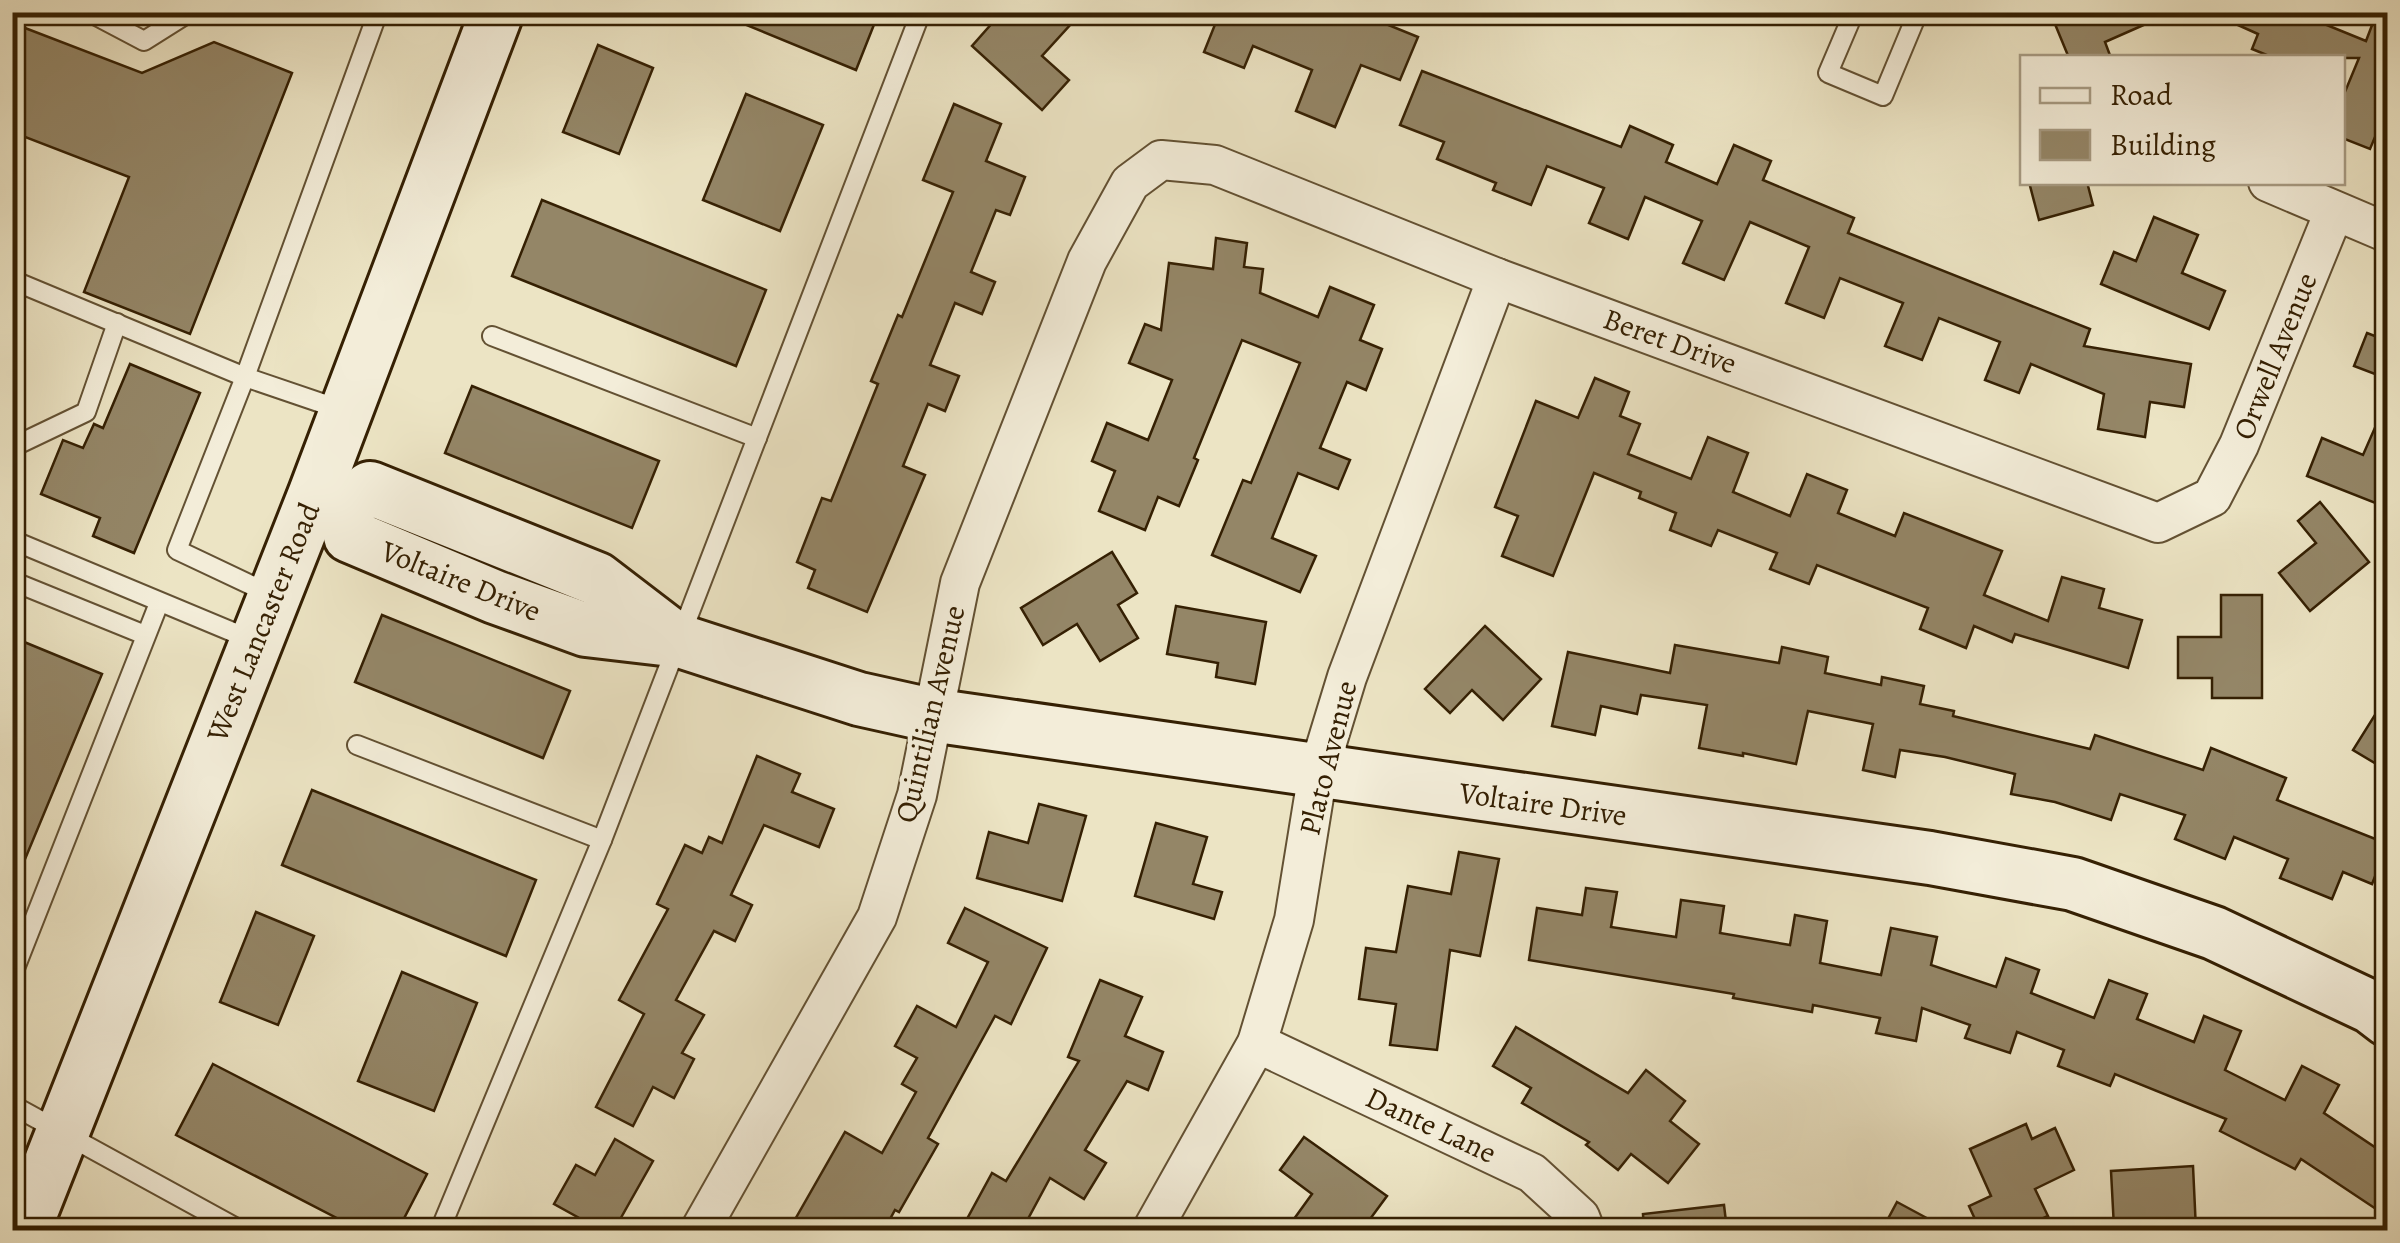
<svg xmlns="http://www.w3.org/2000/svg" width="2400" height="1243" font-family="Alegreya,serif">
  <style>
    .building { fill: #948667; stroke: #352003; stroke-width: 2.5 }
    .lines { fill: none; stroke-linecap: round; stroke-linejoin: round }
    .lane-casing { stroke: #635133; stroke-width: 22 }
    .street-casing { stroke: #635133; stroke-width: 42 }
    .secondary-casing { stroke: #352003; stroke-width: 58 }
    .lane { stroke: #f3edd9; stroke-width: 18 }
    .street { stroke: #f3edd9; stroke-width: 38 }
    .secondary { stroke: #f3edd9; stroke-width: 52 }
    .labels { text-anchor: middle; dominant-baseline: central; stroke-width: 9; stroke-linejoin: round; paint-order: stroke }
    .street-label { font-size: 30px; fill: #352003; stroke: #f3edd9 }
  </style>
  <rect width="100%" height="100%" fill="#ece4c4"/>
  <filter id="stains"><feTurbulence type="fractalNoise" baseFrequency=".002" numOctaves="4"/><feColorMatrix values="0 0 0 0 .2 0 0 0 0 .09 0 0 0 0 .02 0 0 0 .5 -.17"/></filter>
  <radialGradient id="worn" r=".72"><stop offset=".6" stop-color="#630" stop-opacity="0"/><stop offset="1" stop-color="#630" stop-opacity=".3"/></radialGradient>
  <g class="building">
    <path d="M715,12h164l-23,58z"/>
    <path d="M1002,12h57l12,12 -29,32 27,24 -27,30 -70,-64z"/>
    <path d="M1220,12h158l-2,8 42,17 -18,43 -39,-15 -26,62 -39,-16 16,-41 -59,-24 -9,22 -40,-16z"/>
    <path d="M2050,12h123l-68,30 6,16h-42z"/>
    <path d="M2209,12h86l71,29 11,-29h11v94l-18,43 -28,-11v-39l17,-41h-85l-22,-9 6,-15z"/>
    <path d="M12,23l130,50 72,-31 78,31 -102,261 -106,-42 45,-115 -117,-45z"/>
    <path d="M598,45l55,23 -34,86 -56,-22z"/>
    <path d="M1422,71l199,76 9,-21 43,19 -7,17 51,22 17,-39 37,16 -8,19 91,38 -6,15 242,96 -6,17 107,18 -7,43 -34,-5 -5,35 -47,-8 6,-35 -73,-30 -12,29 -34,-13 15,-38 -61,-24 -17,42 -37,-14 18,-43 -63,-25 -16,40 -38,-15 23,-56 -59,-25 -26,58 -41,-17 19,-42 -57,-24 -17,42 -39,-16 15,-35 -57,-22 -16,39 -38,-15 3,-7 -59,-24 7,-17 -44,-17z"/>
    <path d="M746,94l77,31 -43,106 -77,-31z"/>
    <path d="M954,104l47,20 -15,37 39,16 -15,38 -14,-5 -25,62 24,10 -13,32 -27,-11 -25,62 29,11 -14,35 -17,-7 -25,62 22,9 -58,137 -59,-24 7,-18 -18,-8 25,-64 9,3 47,-117 -7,-3 27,-66 4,2 51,-125 -30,-12z"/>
    <path d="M2029,182h58l6,23 -54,15z"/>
    <path d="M542,200l224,90 -30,76 -224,-90z"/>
    <path d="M2154,217l44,18 -16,38 43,18 -16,38 -108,-45 13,-32 22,9z"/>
    <path d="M1216,238l31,5 -3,24 19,2 -3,24 58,24 12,-30 44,18 -14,35 22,9 -16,41 -19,-8 -27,66 30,12 -12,29 -40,-16 -26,65 44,18 -16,36 -88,-37 31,-75 8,3 49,-120 -58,-23 -48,118 4,2 -19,46 -21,-9 -13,33 -46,-19 16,-40 -23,-10 15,-38 41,17 24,-60 -43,-17 16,-39 16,6 8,-67 44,6z"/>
    <path d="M2367,333l21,8v38l-34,-13z"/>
    <path d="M130,364l70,29 -66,160 -41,-17 7,-18 -59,-24 22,-54 20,8 11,-24 9,4z"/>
    <path d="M1595,378l34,14 -9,24 20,8 -12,30 63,25 17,-42 40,16 -15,39 57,24 17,-42 40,16 -9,23 57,23 9,-23 54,21 44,17 -18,44 64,26 14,-44 42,12 -5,19 43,12 -14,48 -113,-34 -3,8 -38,-16 -8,22 -46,-19 8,-21 -111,-43 -8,19 -39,-15 7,-16 -59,-23 -7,16 -41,-16 6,-17 -37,-15 2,-6 -47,-19 -41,103 -51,-20 16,-40 -23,-9 41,-106 42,17z"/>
    <path d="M472,386l187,75 -27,67 -187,-75z"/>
    <path d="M2388,398v110l-81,-32 15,-38 41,17z"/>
    <path d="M2320,502l49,60 -59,49 -31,-38 37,-30 -18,-22z"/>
    <path d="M1112,552l25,41 -19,12 20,33 -38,23 -23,-37 -34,21 -22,-37z"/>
    <path d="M2221,595h41v103h-50v-20h-34v-41h43z"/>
    <path d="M1176,606l90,16 -11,62 -39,-7 2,-14 -51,-9z"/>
    <path d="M382,615l188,76 -27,67 -188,-76z"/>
    <path d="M1485,626l56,53 -38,41 -31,-30 -22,23 -25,-24z"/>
    <path d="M12,637l90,37 -89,214h-1z"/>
    <path d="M1675,645l104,18 3,-16 46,10 -3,16 56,12 1,-8 42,9 -4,18 34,7 -1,5 137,33 5,-14 108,35 8,-22 75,30 -9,22 111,44 -16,40 -29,-12 -11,27 -52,-21 8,-19 -54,-22 -9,22 -50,-20 10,-24 -65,-21 -9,26 -56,-18 -44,-8 4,-20 -70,-17 -45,-7 -5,27 -32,-7 10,-46 -65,-13 -12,53 -53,-11v3l-44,-8 8,-43 -66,-10 -4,19 -36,-8 -6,29 -43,-9 16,-74 102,21z"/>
    <path d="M2388,694v77l-35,-21z"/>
    <path d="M757,756l43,18 -8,18 42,17 -15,38 -55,-22 -33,70 21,10 -17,36 -21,-10 -38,69 28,15 -22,38 12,6 -20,39 -21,-11 -20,39 -37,-19 48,-93 -25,-14 49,-91 -11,-5 28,-59 17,8 7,-16 13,6z"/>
    <path d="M312,790l224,90 -30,76 -224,-91z"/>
    <path d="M1039,804l47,12 -24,85 -85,-23 12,-46 39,11z"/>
    <path d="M1156,823l51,14 -14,47 29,8 -8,27 -79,-23z"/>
    <path d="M1459,852l40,7 -19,97 -30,-6 -13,100 -47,-5 6,-41 -37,-5 7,-51 30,4 12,-66 43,8z"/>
    <path d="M1586,888l31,4 -6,35 65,10 5,-37 43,6 -4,27 70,12 5,-30 32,6 -7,42 61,12 10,-47 46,9 -6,28 65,22 10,-29 33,12 -8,23 63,25 15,-38 38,14 -10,25 57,23 10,-26 37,15 -16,39 60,30 17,-34 37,19 -15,28 64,43v61l-87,-58 -6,10 -75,-38 6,-12 -111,-45 -5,12 -52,-20 6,-16 -47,-18 -7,21 -45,-15 5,-13 -48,-17 -6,33 -40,-8 4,-15 -67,-13 -1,7 -79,-14 1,-4 -205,-34 8,-52 45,7z"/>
    <path d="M965,908l82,40 -36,76 -16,-8 -67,122 10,6 -39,68 -4,-2 -11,20h-95l56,-98 37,21 34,-61 -14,-8 15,-26 -22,-12 22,-40 39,21 32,-65 -40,-19z"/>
    <path d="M256,912l58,24 -36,89 -58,-23z"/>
    <path d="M402,972l75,31 -43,108 -76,-30z"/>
    <path d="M1100,980l42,17 -17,39 38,16 -15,38 -21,-9 -42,69 21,13 -22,36 -34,-21 -28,52h-61l31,-57 14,8 73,-120 -11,-4z"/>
    <path d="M1516,1027l112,66 18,-23 39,31 -15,20 29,23 -31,39 -37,-29 -13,16 -32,-25 3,-3 -67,-39 9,-15 -38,-22z"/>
    <path d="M213,1064l214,110 -29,56h-38l-184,-95z"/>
    <path d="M2026,1124l6,15 23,-11 19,42 -39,19 13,27 -32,14h-36l-11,-24 22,-10 -21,-47z"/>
    <path d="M1304,1137l83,59 -25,34h-76l26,-36 -32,-24z"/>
    <path d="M615,1139l38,22 -39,69h-13l-47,-26 22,-39 19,10z"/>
    <path d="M2193,1166l3,64h-34v-5l-48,3 -3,-57z"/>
    <path d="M1897,1202l52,28h-67z"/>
    <path d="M1724,1205l3,25h-83l-1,-16z"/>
  </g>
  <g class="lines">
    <defs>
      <g id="lane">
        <path d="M89,12l55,29 46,-29"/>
        <path d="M1854,12l-26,61 55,23 35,-84"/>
        <path d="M12,280l233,97 97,33"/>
        <path d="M492,336l265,102"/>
        <path d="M19,444l67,-32 31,-89"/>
        <path d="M12,540l240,100"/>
        <path d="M12,581l133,54"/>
        <path d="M268,593l-91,-43 68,-173 133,-365"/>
        <path d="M357,745l245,95"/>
        <path d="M12,976l147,-373"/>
        <path d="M12,1105l228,125"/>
        <path d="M440,1230l162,-390 319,-828"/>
      </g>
      <g id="street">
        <path d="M2268,182l120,51"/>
        <path d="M1257,1043l275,130 48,44 5,13"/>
        <path d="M700,1230l177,-313 40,-122 43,-212 127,-322 43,-78 31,-23 54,5 282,113 661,245 54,-26 27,-52 95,-233"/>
        <path d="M1152,1230l105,-187 37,-123 24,-148 29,-95 150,-399"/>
      </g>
      <g id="secondary">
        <path d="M345,507l5,29 145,61 91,33 94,11 179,58 72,16 999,143 143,26 141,49 157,74 17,13"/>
        <path d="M345,507l25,-19 227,91 81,62"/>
        <path d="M24,1230l291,-737 182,-481"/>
      </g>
    </defs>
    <use href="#lane" class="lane-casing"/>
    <use href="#street" class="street-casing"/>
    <use href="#secondary" class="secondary-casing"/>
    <use href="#lane" class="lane"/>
    <use href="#street" class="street"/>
    <use href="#secondary" class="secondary"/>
  </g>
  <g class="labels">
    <g class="street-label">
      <text transform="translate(1670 341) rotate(20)">Beret Drive</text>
      <text transform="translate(2275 356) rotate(-68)">Orwell Avenue</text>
      <text transform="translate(461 581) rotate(22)">Voltaire Drive</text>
      <text transform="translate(263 622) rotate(-68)">West Lancaster Road</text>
      <text transform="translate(930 714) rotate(-77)">Quintilian Avenue</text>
      <text transform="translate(1328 758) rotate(-76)">Plato Avenue</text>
      <text transform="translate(1543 804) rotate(8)">Voltaire Drive</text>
      <text transform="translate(1431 1125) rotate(25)">Dante Lane</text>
    </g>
  </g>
  <rect width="2400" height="1243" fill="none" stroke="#ece4c4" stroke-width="50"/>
  <rect x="15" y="15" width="2370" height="1213" fill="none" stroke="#352003" stroke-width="5"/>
  <rect x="25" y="25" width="2350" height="1193" fill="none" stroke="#352003" stroke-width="2.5"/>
  <rect x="2020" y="55" width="325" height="130" fill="#f3edd9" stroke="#a79b83" stroke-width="2.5"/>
  <rect x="2040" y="88" width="50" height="15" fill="#f3edd9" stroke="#a79b83" stroke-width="2.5"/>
  <text x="2110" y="105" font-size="30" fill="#352003">Road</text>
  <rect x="2040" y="130" width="50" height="30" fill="#948667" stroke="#a79b83" stroke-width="2.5"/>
  <text x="2110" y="155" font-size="30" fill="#352003">Building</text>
  <rect width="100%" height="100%" filter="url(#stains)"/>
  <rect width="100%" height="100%" fill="url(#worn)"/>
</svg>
